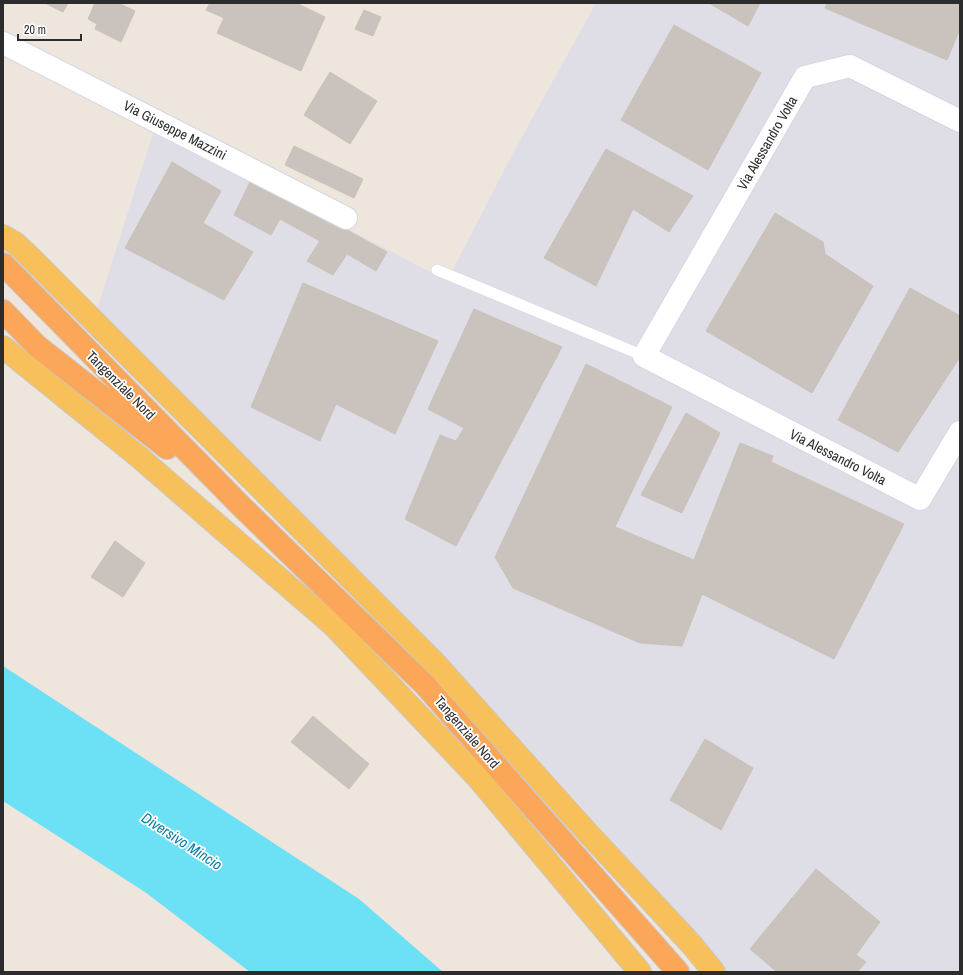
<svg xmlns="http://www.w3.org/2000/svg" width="963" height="975" font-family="'Archivo Narrow',sans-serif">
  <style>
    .industrial { fill: #dfdee6 }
    .water { fill: #6ce0f4 }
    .building { fill: #c9c2bd; stroke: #cac1b7 }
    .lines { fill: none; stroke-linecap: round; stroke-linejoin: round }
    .service-casing { stroke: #d2d8e5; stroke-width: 12 }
    .minor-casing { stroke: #d2d8e5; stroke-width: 24 }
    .primary-casing { stroke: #c8c8c8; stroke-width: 24 }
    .trunk-casing { stroke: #c8c8c8; stroke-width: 24 }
    .service { stroke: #fff; stroke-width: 11 }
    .minor { stroke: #fff; stroke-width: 22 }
    .primary { stroke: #f7c05a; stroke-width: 22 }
    .trunk { stroke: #fba658; stroke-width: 22 }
    .labels { text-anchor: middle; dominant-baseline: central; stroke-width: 3.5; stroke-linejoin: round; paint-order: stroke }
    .street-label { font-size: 14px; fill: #2c2c2c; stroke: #fff }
    .water-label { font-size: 15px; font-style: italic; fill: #0880a4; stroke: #fff }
  </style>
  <rect width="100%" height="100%" fill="#eee5dd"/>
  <path class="industrial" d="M596,3h364v969h-233l-24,-31 -239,-264 -369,-361 60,-189 292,154 65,-126z"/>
  <path class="water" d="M3,666l356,233 84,73h-193l-105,-80 -142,-91z"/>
  <g class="building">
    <path d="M45,3h23l-5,9z"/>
    <path d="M95,3h23l17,8 -14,31 -26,-13 2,-5 -9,-5z"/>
    <path d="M210,3h21l-7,15 -18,-8z"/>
    <path d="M231,3h65l29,14 -24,54 -84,-38z"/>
    <path d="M709,3h51l-12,23z"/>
    <path d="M827,3h133v26l-13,31 -122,-52z"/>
    <path d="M364,10l17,7 -8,19 -18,-7z"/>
    <path d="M674,25l87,48 -53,97 -87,-50z"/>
    <path d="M330,72l47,29 -27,43 -46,-29z"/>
    <path d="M294,146l69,33 -9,19 -69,-33z"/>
    <path d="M606,149l87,47 -24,36 -36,-23 -37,77 -52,-28z"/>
    <path d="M172,162l49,29 -18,32 50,29 -29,48 -99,-52z"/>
    <path d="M252,178l135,74 -11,19 -29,-17 -14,21 -26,-14 13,-20 -40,-22 -9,16 -37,-20z"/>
    <path d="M775,213l48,29 2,12 48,32 -61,107 -106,-62z"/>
    <path d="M303,283l135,58 -43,93 -59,-30 -16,37 -69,-34z"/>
    <path d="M910,288l50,28v41l-62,95 -60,-32z"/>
    <path d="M474,309l88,38 -106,199 -51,-27 35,-84 16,6 8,-13 -36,-19z"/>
    <path d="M586,364l86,43 -57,120 79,33 46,-117 33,13 -2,6 133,62 -70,135 -132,-65 -20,52 -42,-3 -127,-55 -18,-31z"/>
    <path d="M686,413l34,20 -38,80 -41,-18z"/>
    <path d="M115,541l30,22 -22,34 -32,-20z"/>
    <path d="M313,716l56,48 -20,25 -58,-47z"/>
    <path d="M705,739l48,29 -32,62 -51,-30z"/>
    <path d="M816,869l64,53 -24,33 10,7 -9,10h-80l-27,-23z"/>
  </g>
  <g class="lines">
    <defs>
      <path id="service" d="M437,270l207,86"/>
      <g id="minor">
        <path d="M3,43l343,175"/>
        <path d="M960,121l-110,-55 -45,11 -161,279 276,143 40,-67"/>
      </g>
      <g id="primary">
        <path d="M3,236l12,7 16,15 405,406 151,168 105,113 22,27"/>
        <path d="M3,347l136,110 195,169 144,152 162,194"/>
      </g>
      <g id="trunk">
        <path d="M3,264l238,242 184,179 253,287"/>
        <path d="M3,311l34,35 130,102"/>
      </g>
    </defs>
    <use href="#service" class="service-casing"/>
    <use href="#minor" class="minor-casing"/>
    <use href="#primary" class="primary-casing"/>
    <use href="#trunk" class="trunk-casing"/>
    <use href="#service" class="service"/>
    <use href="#minor" class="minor"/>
    <use href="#primary" class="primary"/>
    <use href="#trunk" class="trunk"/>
  </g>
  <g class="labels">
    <g class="street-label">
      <text transform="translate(175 130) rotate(27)">Via Giuseppe Mazzini</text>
      <text transform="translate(767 143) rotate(-60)">Via Alessandro Volta</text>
      <text transform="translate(121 385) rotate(45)">Tangenziale Nord</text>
      <text transform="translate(838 457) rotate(27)">Via Alessandro Volta</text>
      <text transform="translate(467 732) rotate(49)">Tangenziale Nord</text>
    </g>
    <g class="water-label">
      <text transform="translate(182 841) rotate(33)">Diversivo Mincio</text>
    </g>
  </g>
  <rect width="963" height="975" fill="none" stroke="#2c2c2c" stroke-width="8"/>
  <path d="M18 34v6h63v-6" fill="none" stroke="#2c2c2c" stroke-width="2"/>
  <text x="24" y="34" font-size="12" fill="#2c2c2c" stroke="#ffffff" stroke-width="3" paint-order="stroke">20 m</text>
</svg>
